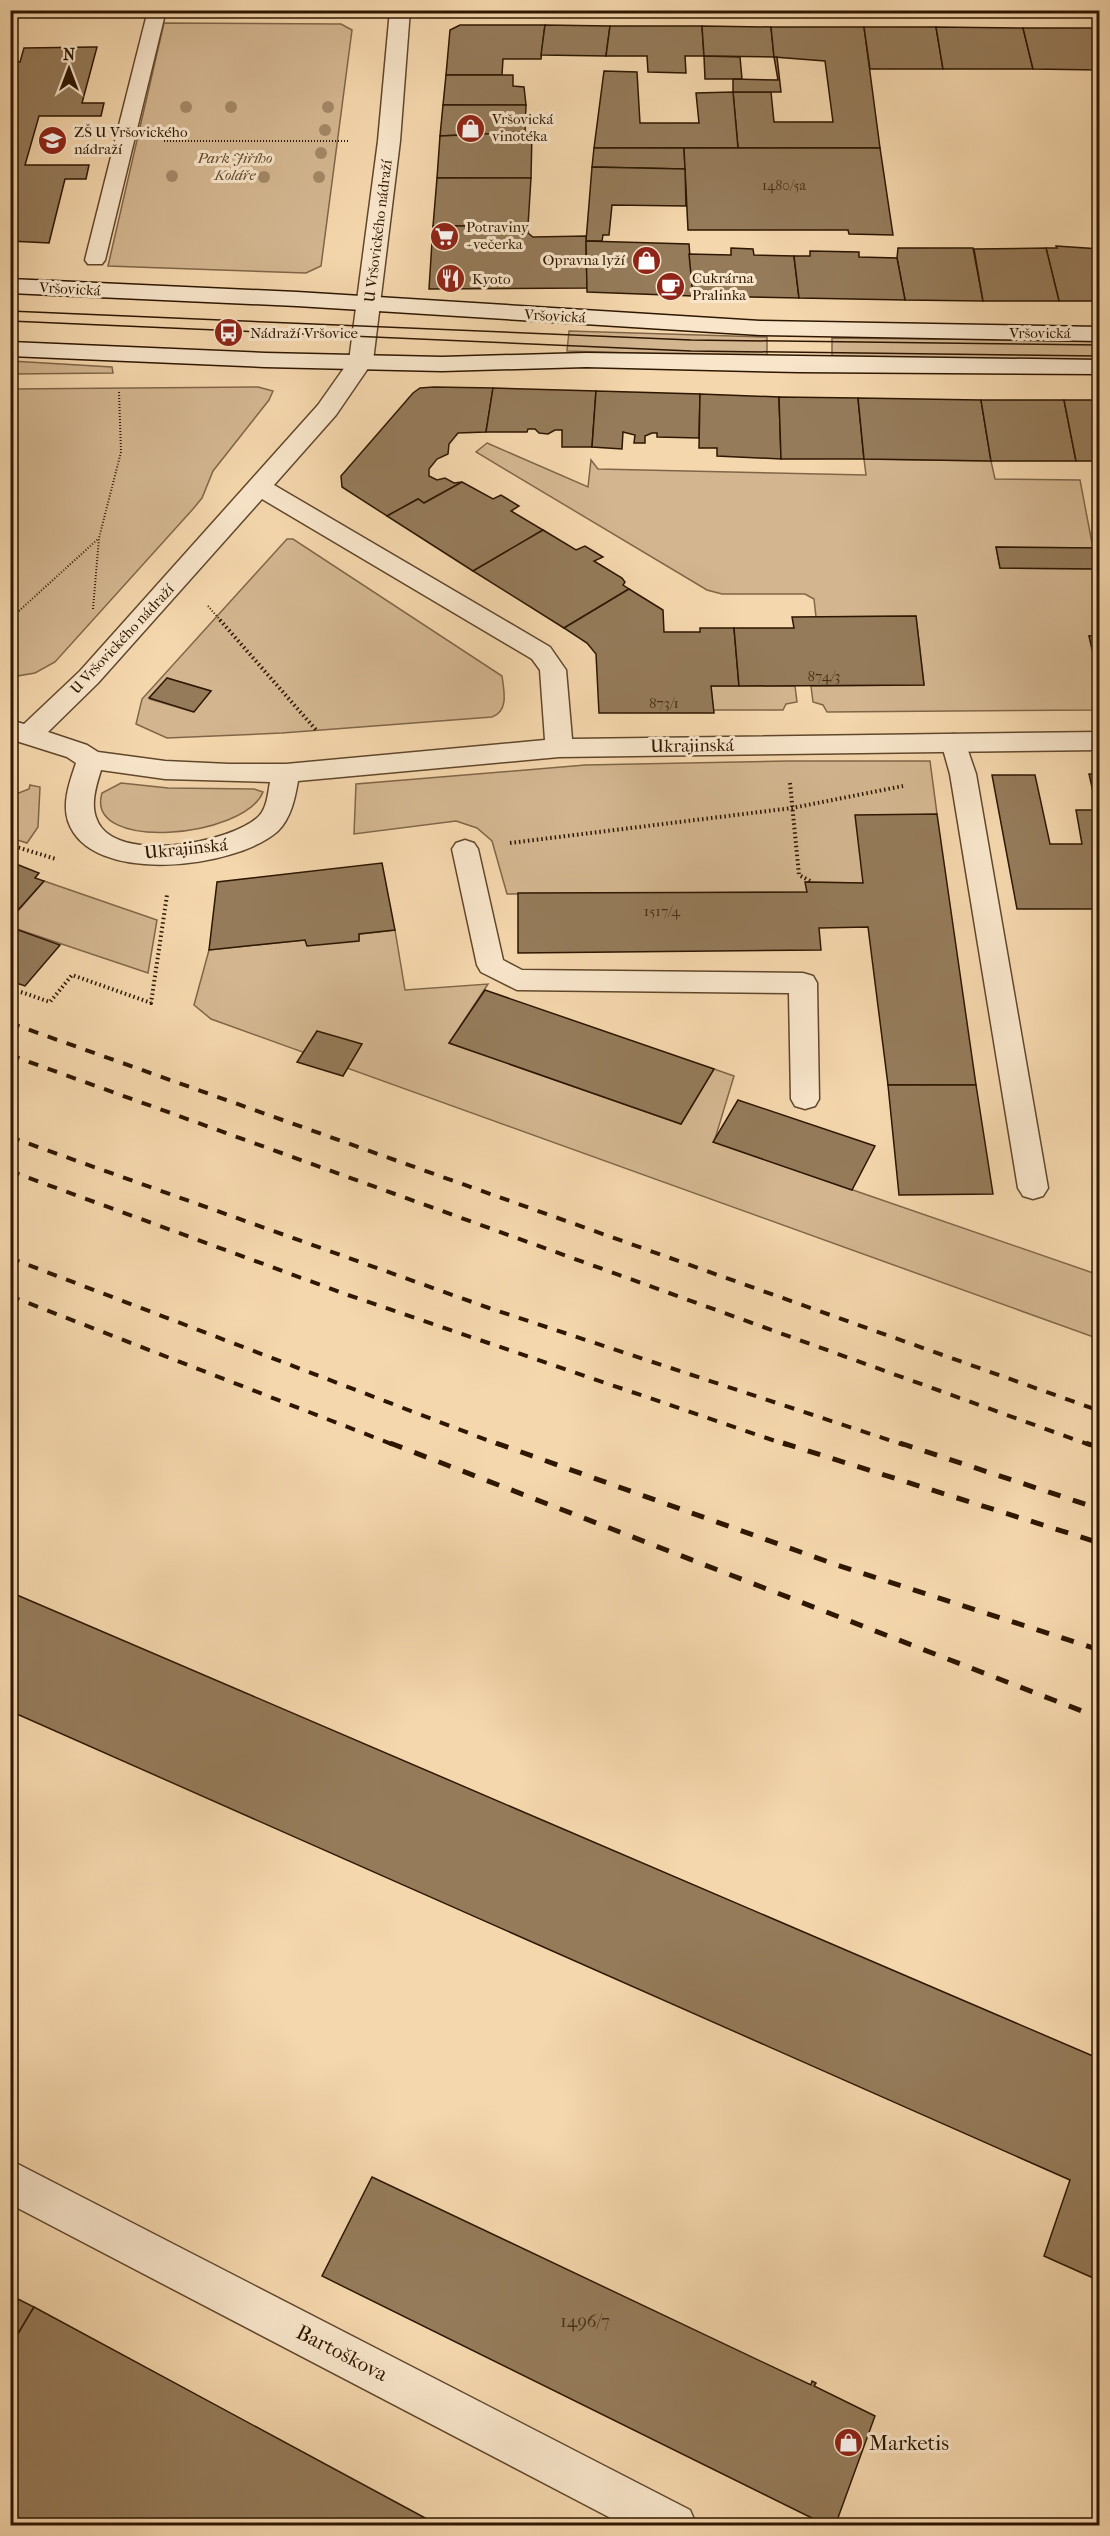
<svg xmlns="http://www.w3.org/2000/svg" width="1110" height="2536" font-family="'IM FELL French Canon',serif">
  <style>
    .green { fill: #d3b690; stroke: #806648; stroke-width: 1.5; fill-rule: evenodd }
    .building { fill: #957b5a; stroke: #2e1700; stroke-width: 1.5 }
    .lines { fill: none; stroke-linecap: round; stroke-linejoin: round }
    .service-casing { stroke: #60472b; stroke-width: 3 }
    .minor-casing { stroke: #60472b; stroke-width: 3 }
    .secondary-casing { stroke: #2e1700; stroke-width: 3 }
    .path-far1 { stroke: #2e1700; stroke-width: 2; stroke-dasharray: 1 2; stroke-linecap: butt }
    .path { stroke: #2e1700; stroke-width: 4; stroke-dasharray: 1.5 3; stroke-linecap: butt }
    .service { fill: #f8e5ca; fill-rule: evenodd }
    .minor { fill: #f8e5ca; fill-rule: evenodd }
    .secondary { fill: #f8e5ca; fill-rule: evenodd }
    .tram { stroke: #2e1700; stroke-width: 1.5 }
    .rail-far1 { stroke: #2e1700; stroke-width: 4; stroke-dasharray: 10 10; stroke-linecap: butt }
    .rail { stroke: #2e1700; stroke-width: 5; stroke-dasharray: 13 13; stroke-linecap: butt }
    .tree { fill: #a38866 }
    .labels { text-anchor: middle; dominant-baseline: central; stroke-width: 6; stroke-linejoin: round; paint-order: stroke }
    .far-number-label { font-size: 14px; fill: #483016 }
    .far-poi-label { font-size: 15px; fill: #2e1700; stroke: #f8e5ca; text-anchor: start }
    .far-park-label { font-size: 15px; font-style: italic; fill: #60472b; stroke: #f8e5ca }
    .far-street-label { font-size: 15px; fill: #2e1700; stroke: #f8e5ca }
    .number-label { font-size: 15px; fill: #483016 }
    .street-label { font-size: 18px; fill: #2e1700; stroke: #f8e5ca }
    .near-number-label { font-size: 18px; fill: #483016 }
    .near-street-label { font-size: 21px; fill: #2e1700; stroke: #f8e5ca }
    .near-poi-label { font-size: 21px; fill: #2e1700; stroke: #f8e5ca; text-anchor: start }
  </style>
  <rect width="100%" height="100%" fill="#f5d7ad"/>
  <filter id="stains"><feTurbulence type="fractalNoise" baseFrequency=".00333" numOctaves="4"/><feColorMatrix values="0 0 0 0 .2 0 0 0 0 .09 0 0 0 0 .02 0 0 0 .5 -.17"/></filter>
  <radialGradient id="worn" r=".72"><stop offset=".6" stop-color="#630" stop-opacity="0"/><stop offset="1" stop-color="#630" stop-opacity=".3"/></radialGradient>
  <g class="green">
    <path d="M164,23l177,1 11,6 -31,236 -15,7 -198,-7z"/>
    <path d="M569,331l198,6v20l-200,-6z"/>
    <path d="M832,338l267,3v20l-267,-3z"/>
    <path d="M11,361l101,6 1,6 -102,1z"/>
    <path d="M258,387l15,4 -4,9 -56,71 -11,27 -9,11 -138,153 -20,11 -24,4v-288z"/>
    <path d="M487,443l101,44 3,-27 7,9 268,6 -2,-16 127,2 4,18 85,1 12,63 7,1v4l-103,-1 4,21 99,1v66l-10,1 10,46v28l-272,2 -4,-7 -10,-3 -2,-16 113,-1 -8,-69 -100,1 -2,-18 -9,-5h-83l-15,-4 -231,-138z"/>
    <path d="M287,539h6l209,137c2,15 7,35 -10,41l-210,16 -115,5 -31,-14 6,-25zM167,678l44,13 -18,21 -43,-13z"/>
    <path d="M711,686h84l2,16 -11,2 -3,6h-70z"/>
    <path d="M788,761h142l7,53 -74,69 -57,-1 1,10 -300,2 -15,-53 -15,-13 -21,-7 -102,13 2,-50 229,-19z"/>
    <path d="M121,783l47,5 86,1 9,3c-18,46 -179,61 -161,1z"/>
    <path d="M30,785l10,2 -2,40 -11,16 -16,-5v-42l18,-7z"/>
    <path d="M44,881l113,39 -9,53 -137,-46v-8z"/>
    <path d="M395,930l10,60 83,-6 -39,59 232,81 33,-55 20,7 -20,66 385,133v64l-888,-320 -17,-14 15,-55 96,-10h54v-6z"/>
  </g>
  <g class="building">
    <path d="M460,25h85l-4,34h-38l-1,16h-56l4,-45z"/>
    <path d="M545,25l65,1 -4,30 -65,-1z"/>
    <path d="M610,26h92l2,30h-19l1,17 -38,-1 -1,-16h-41z"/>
    <path d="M702,26l69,1 3,30 -70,-1z"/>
    <path d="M771,27h93l16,121h-142l-5,-56h38l3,30h59l-8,-61 -51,-4z"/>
    <path d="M864,27h72l7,42h-73z"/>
    <path d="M936,27l87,1 10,41h-90z"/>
    <path d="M1023,28h71l6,24v18l-67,-1z"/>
    <path d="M94,47h3l-15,56h22l-3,13h-62l-14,49h64l-3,14h-21l-16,64 -39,-2v-179h10l4,-14z"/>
    <path d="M704,56l36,1 2,22h-37z"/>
    <path d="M774,57h3l4,35h-48v-13l45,1z"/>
    <path d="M604,71l33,1 3,51h59l-3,-30 37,-1 5,56h-144z"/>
    <path d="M446,75h67v11l11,1 2,18h-83z"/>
    <path d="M443,105h83l-1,27 -85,4z"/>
    <path d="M525,132h7l-1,46h-94l3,-42z"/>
    <path d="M594,148h90l1,21 -93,-2z"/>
    <path d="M684,148h196l13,87 -44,-1 -1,-4h-160z"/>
    <path d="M592,167l93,2 1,37 -74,-1 -3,30h-6l-1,6h-16z"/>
    <path d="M437,178h94l-3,48h-95z"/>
    <path d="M433,226h95v7l5,4 53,-1 1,52 -158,1z"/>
    <path d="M586,241l103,3 4,52 -106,-4z"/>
    <path d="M1056,246l44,3v52h-41l-13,-53h11z"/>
    <path d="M731,248l22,1 1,6 40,1 5,42 -106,-2 -4,-42 42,1z"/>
    <path d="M898,248h75l10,53 -78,-1 -8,-42z"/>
    <path d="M1046,248l13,53h-76l-9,-52z"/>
    <path d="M810,251l49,1v5l38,1 8,42 -106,-2 -5,-42h16z"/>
    <path d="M434,387l59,1 -7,44 -28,1 -9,11 -1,10 -11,5 -8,10v7l8,4 8,-2 9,5 8,-1 -38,21 -6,-4 -31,17 -45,-29 -1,-11 72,-83 7,-5z"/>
    <path d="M493,388l103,3 -4,56h-30v-17h-7l-7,4 -9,-1 -4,-4h-7l-1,3h-41z"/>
    <path d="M596,391l104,3 -1,44 -42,-1v-4h-5l-7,3v7h-11l1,-8 -12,-3 -1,17 -30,-2z"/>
    <path d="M700,394l79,3 2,62 -64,-3v-8h-18z"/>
    <path d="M779,397l79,1 6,61h-83z"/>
    <path d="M858,398l123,2 10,61 -127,-2z"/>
    <path d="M981,400h83l12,61h-85z"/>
    <path d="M1064,400h36v61h-24z"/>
    <path d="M462,482l31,17 8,-4 18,11 -8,5 32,19 -70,41 -86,-55 31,-17 6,4z"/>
    <path d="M543,530l33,20 9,-4 18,11 -9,4 28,17 3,4 -2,3 6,4 -65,39 -91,-57z"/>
    <path d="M996,547l104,1v21l-100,-1z"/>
    <path d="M629,589l34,21 1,22h36v-4h34l5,58h-28l3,27h-115l-3,-59 -9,-11 -23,-15z"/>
    <path d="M916,616l8,69 -185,1 -5,-58h60l-2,-11z"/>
    <path d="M1100,635v47l-11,-46z"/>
    <path d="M167,678l44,13 -17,21 -45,-14z"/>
    <path d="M1089,774h11v49z"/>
    <path d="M992,775h43l15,69h32l-6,-34h20l4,14v94l-4,-9h-79z"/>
    <path d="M937,814l39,271h-88l-20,-158 -49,1 2,22 -303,3v-60l289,-1 -2,-10 58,1 -8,-68z"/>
    <path d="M382,863l13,67 -36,4v7l-52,5 -2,-6 -96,10 8,-68z"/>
    <path d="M16,864l23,9 -4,5 9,3 -34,38v-50z"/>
    <path d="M10,927l50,18 -35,41 -15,-5z"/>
    <path d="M485,990l229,79 -33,55 -232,-81z"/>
    <path d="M317,1031l45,13 -19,32 -46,-14z"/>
    <path d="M888,1085h88l17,109 -94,1z"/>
    <path d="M738,1100l137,46 -23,44 -139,-48z"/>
    <path d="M10,1592l1090,467v222l-56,-25 26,-76 -1060,-469z"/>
    <path d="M372,2177l439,208 1,-4 4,2 -2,3 61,30 -40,110h-7l-506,-250z"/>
    <path d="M10,2295l24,12 -24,40z"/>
    <path d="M34,2307l406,219h-430v-179z"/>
  </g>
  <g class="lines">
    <defs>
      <g id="service">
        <path d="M148,10h18l-61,250 -3,4h-14l-3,-4z"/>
        <path d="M954,734l9,2 13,38 72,414 -5,8 -10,3 -10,-3 -5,-8 -68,-414 -9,-32 4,-6z"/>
        <path d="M465,840l9,3 4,6 25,111 19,10 281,3 10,3 4,7 2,116 -4,7 -10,3 -10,-3 -4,-7 -2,-106 -272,-3 -36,-18 -4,-7 -25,-116 4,-6z"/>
      </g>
      <g id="minor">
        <path d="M390,10h20l-10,131 -27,220 -37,54 -62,70 276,162 16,23 6,69 528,-7v18l-541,7 -261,24c-3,17 -7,37 -20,50 -41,37 -188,56 -210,-10 -6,-19 2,-40 8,-58l-9,-6 -57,-18v-19l14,4 56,-53 238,-266 31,-44 29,-220zM262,499l270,160 8,11 5,70 -259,24h-57l-64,-3 -67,-9 -11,-7 -39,-13 50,-49zM101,770l64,9 105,3c-2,11 -3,27 -12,35 -27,26 -143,48 -161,3 -7,-15 -1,-34 4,-50z"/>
        <path d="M10,2160l680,350 7,16h-71l-616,-322z"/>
      </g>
      <g id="secondary">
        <path d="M10,279l287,13 463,29 340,6v14l-340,-6 -463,-29 -287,-13z"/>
        <path d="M10,342l255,11 177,4 144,-4 514,7v14l-301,-2 -213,-5 -144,4 -177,-4 -255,-11z"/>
      </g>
    </defs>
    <use href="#service" class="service-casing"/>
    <use href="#minor" class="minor-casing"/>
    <use href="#secondary" class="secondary-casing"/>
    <g class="path-far1">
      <path d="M164,141h185"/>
      <path d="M208,606l13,15"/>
      <path d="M93,609l6,-71 22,-86 -2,-60"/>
      <path d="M10,619l88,-80"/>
    </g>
    <g class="path">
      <path d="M220,620l97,111"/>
      <path d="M790,783l9,92 13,7"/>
      <path d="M510,843l282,-35 111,-22"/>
      <path d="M10,845l46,14"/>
      <path d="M21,992l29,10 22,-27 79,28 16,-108"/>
    </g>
    <use href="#service" class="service"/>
    <use href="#minor" class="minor"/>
    <use href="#secondary" class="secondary"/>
    <g class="tram">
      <path d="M10,311l681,29 409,5"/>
      <path d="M10,321l681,30 409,5"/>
    </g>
    <g class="rail-far1">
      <path d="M10,1023l1090,388"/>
      <path d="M10,1055l1080,390"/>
      <path d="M10,1137l479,171 415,137"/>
      <path d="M10,1171l338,124 439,150"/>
      <path d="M10,1258l490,187"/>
      <path d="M10,1296l384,149"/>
    </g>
    <g class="rail">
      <path d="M390,1443l710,275"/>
      <path d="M496,1443l341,122 263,85"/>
      <path d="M783,1443l317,100"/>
      <path d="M900,1443l200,66"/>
      <path d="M1086,1443l14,5"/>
    </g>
  </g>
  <g class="tree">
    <circle cx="186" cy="107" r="6"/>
    <circle cx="231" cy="107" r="6"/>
    <circle cx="328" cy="107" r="6"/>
    <circle cx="325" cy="130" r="6"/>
    <circle cx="321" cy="153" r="6"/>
    <circle cx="172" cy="176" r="6"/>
    <circle cx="220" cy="176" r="6"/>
    <circle cx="264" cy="177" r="6"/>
    <circle cx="319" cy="177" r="6"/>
  </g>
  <defs>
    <symbol id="shop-disc" viewBox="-11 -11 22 22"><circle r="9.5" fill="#8f2418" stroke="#f8e5ca"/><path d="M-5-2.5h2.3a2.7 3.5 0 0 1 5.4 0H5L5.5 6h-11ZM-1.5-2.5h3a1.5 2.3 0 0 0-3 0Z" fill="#fff"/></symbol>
    <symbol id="school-disc" viewBox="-11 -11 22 22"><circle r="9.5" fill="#8f2418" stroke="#f8e5ca"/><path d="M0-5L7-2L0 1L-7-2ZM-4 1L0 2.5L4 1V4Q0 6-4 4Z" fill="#fff"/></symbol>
    <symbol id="supermarket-disc" viewBox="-11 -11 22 22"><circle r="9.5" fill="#8f2418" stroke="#f8e5ca"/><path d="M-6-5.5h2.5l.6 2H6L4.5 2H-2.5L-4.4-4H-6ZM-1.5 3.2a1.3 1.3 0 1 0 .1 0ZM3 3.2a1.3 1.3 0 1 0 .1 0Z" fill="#fff"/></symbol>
    <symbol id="restaurant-disc" viewBox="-11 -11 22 22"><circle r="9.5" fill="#8f2418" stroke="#f8e5ca"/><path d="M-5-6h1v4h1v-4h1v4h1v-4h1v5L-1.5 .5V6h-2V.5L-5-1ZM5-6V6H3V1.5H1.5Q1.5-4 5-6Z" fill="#fff"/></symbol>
    <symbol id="cafe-disc" viewBox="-11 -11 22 22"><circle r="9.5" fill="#8f2418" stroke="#f8e5ca"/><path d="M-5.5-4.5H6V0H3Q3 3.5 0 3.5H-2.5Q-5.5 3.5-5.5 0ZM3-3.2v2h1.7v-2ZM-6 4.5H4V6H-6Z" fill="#fff"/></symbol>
    <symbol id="bus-disc" viewBox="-11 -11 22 22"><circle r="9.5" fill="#8f2418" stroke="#f8e5ca"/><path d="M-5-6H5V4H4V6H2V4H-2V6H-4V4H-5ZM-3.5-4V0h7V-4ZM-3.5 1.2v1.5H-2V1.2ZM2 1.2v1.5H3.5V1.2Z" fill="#fff"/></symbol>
  </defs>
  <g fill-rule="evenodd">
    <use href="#shop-disc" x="454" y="112" width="33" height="33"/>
    <use href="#school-disc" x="36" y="124" width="33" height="33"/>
    <use href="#supermarket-disc" x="428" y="220" width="33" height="33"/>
    <use href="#shop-disc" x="630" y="244" width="33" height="33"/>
    <use href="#restaurant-disc" x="434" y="262" width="33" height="33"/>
    <use href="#cafe-disc" x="654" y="270" width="33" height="33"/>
    <use href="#bus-disc" x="212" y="316" width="33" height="33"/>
    <use href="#shop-disc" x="832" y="2426" width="33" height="33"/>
  </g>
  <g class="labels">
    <g class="far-number-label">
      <text x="784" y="185">1480/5a</text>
    </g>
    <g class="far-poi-label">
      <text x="492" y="119">Vršovická<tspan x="492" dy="17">vinotéka</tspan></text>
      <text x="74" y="132">ZŠ U Vršovického<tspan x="74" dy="17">nádraží</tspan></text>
      <text x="466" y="227">Potraviny<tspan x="466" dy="17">- večerka</tspan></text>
      <text x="625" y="260" text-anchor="end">Opravna lyží</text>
      <text x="692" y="278">Cukrárna<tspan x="692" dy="17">Pralinka</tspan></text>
      <text x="472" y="279">Kyoto</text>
      <text x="250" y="333">Nádraží Vršovice</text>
    </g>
    <g class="far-park-label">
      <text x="235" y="158">Park Jiřího<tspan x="235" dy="17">Koláře</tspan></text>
    </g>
    <g class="far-street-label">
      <text transform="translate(378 231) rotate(-83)">U Vršovického nádraží</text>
      <text transform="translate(70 289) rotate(3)">Vršovická</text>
      <text transform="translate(555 316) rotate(3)">Vršovická</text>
      <text x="1040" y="333">Vršovická</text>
      <text transform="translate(122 639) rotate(-47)">U Vršovického nádraží</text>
    </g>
    <g class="number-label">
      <text x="824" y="676">874/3</text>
      <text x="664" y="703">873/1</text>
      <text x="662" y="911">1517/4</text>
    </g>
    <g class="street-label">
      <text transform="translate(692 746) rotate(-1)">Ukrajinská</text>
      <text transform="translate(186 849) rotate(-6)">Ukrajinská</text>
    </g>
    <g class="near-number-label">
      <text x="585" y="2321">1496/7</text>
    </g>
    <g class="near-street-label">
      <text transform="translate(342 2353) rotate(27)">Bartoškova</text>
    </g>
    <g class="near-poi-label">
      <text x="869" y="2443">Marketis</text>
    </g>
  </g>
  <rect width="1110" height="2536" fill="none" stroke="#f5d7ad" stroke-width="36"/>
  <rect x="12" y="12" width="1086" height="2512" fill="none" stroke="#2e1700" stroke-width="3"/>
  <rect x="18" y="18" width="1074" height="2500" fill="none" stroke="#2e1700" stroke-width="1.5"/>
  <g transform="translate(69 69)" stroke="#f8e5ca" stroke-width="4.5" paint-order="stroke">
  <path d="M0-4.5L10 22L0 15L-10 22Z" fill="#2e1700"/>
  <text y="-9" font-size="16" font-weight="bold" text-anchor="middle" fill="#2e1700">N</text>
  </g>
  <rect width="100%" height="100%" filter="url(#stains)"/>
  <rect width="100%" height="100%" fill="url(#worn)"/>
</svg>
